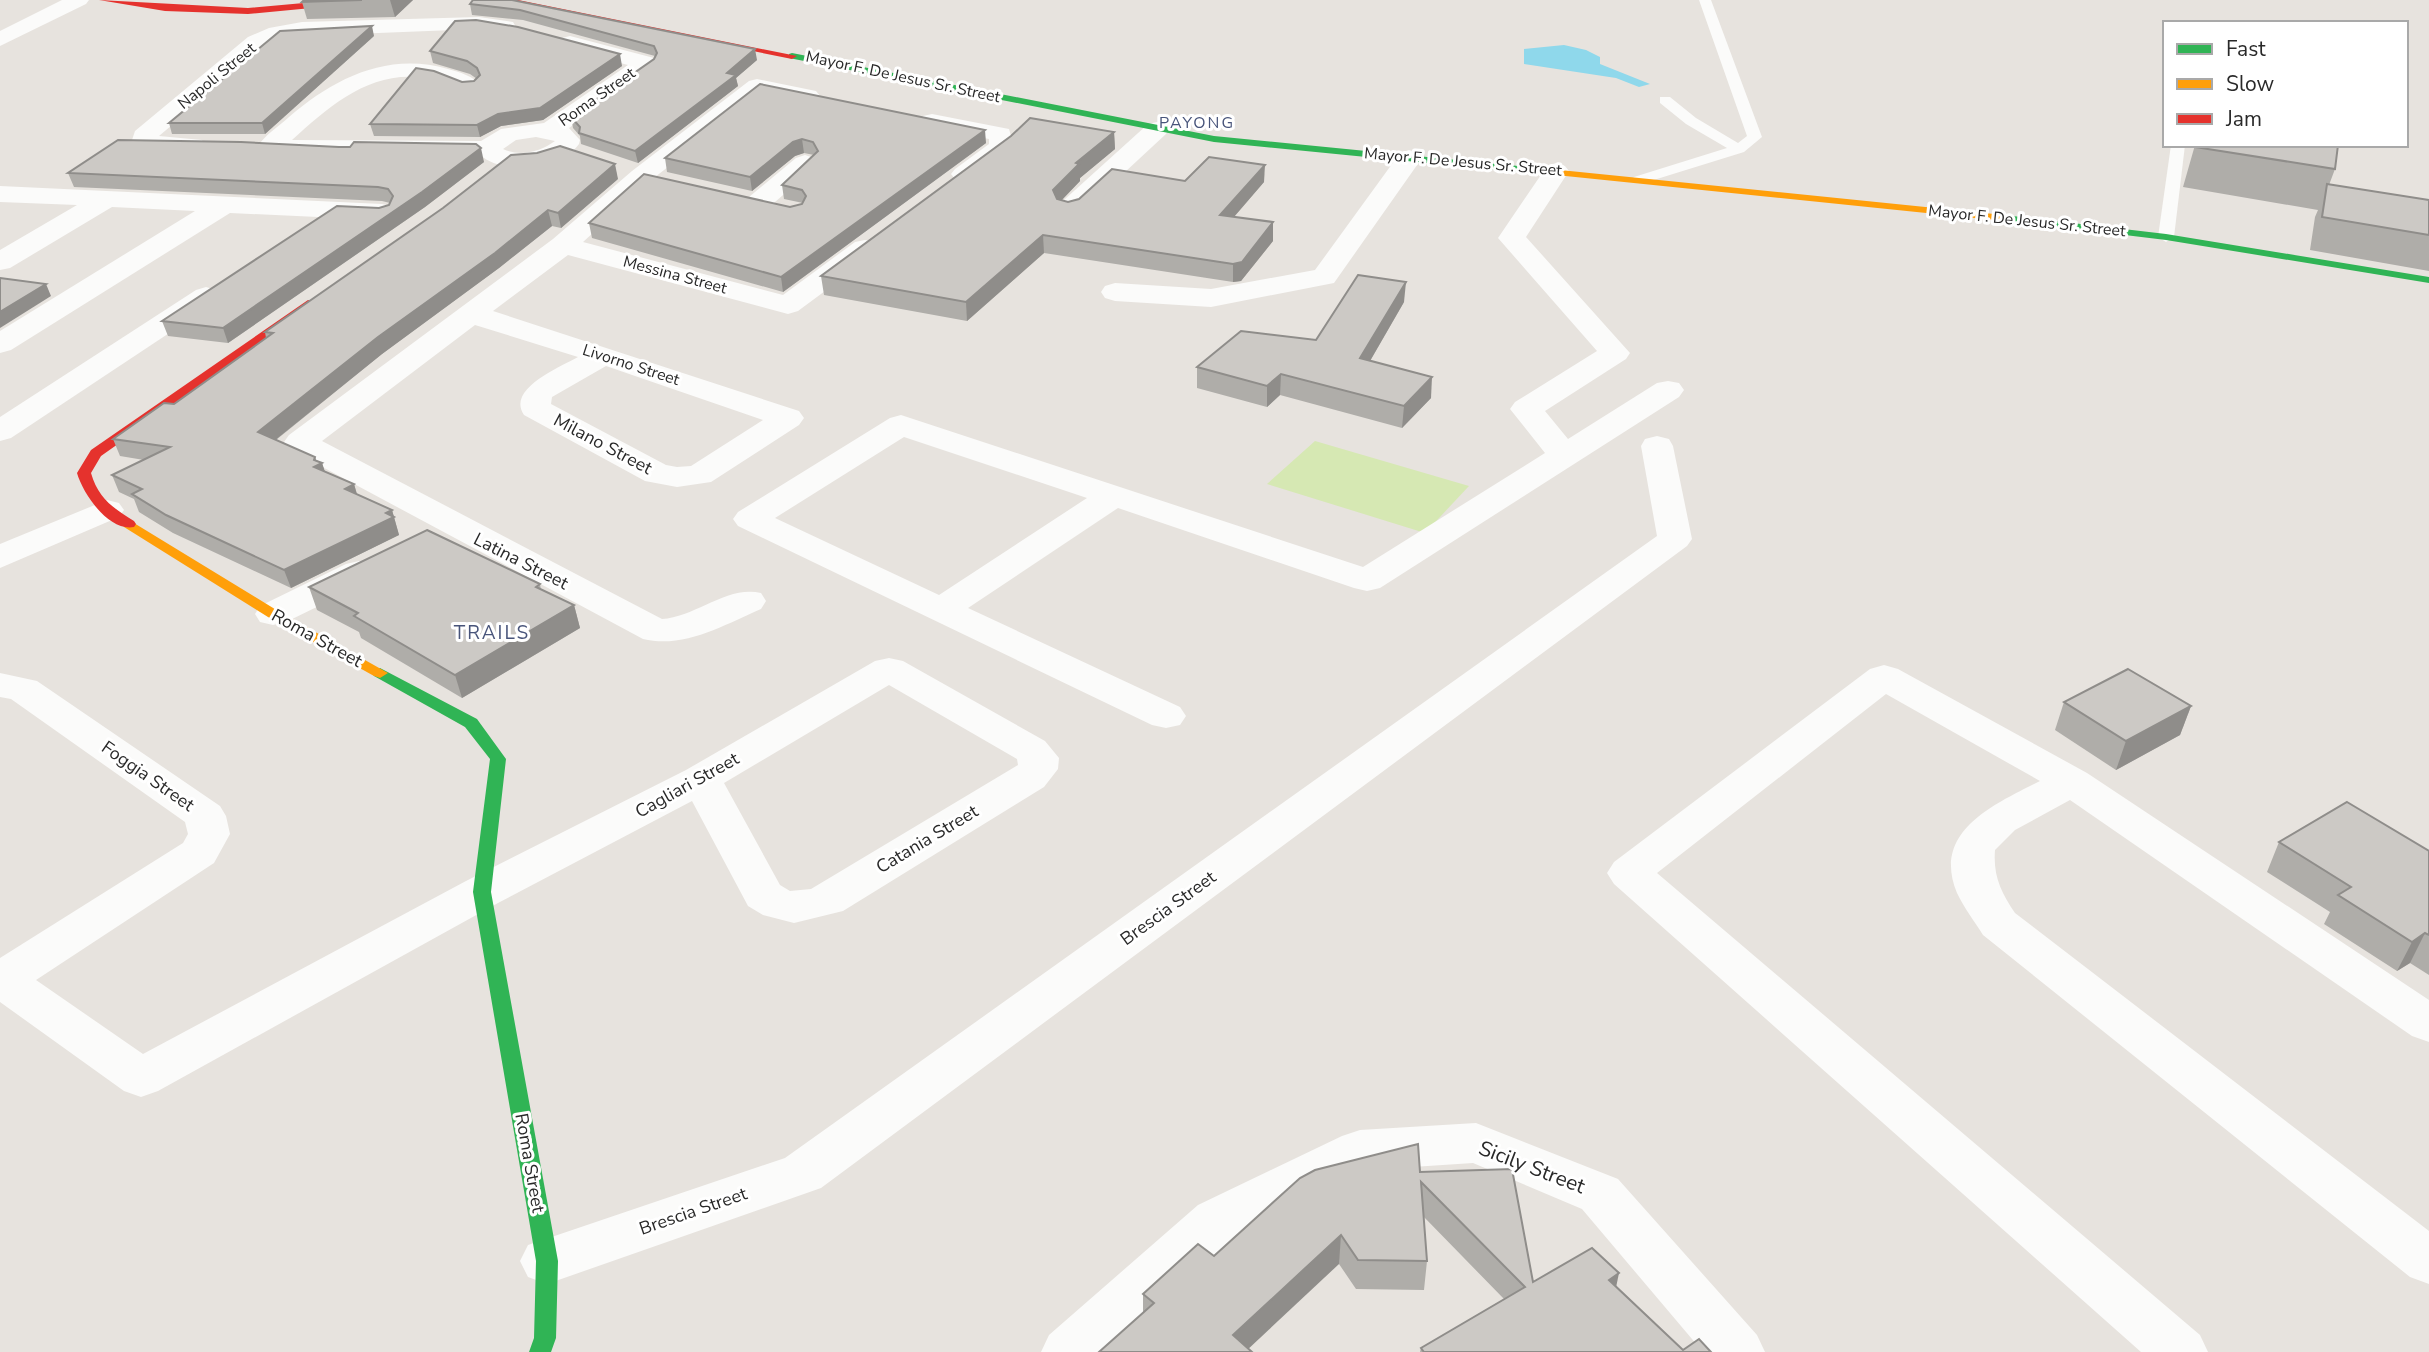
<svg xmlns="http://www.w3.org/2000/svg" width="2429" height="1352" font-family="'Nunito Sans',sans-serif">
  <style>
    .pitch { fill: #d6e8b3 }
    .water { fill: #8fd8eb }
    .lines { fill: none; stroke-linecap: round; stroke-linejoin: round }
    .lane { fill: #fbfbfa; fill-rule: evenodd }
    .street { fill: #fbfbfa; fill-rule: evenodd }
    .fast { fill: #30b455; fill-rule: evenodd }
    .slow { fill: #ff9f0a; fill-rule: evenodd }
    .jam { fill: #e5322d; fill-rule: evenodd }
    .wall { fill: #afada9 }
    .shaded-wall { fill: #8f8d8a }
    .building { fill: #ccc9c5; stroke: #8f8d8a; stroke-width: 2 }
    .labels { text-anchor: middle; dominant-baseline: central; stroke-width: 6; stroke-linejoin: round; paint-order: stroke }
    .far-street-label { font-size: 16px; fill: #292929; stroke: #fff }
    .far-neighbourhood-label { font-size: 16px; letter-spacing: 2px; fill: #48547a; stroke: #fff }
    .street-label { font-size: 18px; fill: #292929; stroke: #fff }
    .neighbourhood-label { font-size: 19px; letter-spacing: 2px; fill: #48547a; stroke: #fff }
    .near-street-label { font-size: 21px; fill: #292929; stroke: #fff }
  </style>
  <rect width="100%" height="100%" fill="#e7e3de"/>
  <path class="pitch" d="M1315,441l154,45 -44,47 -158,-49z"/>
  <path class="water" d="M1564,45l22,5 14,7v7l50,20 -11,3 -23,-9 -92,-14v-15z"/>
  <g class="lines">
    <g class="lane">
      <path d="M1699,0h12l51,137 -18,15 -100,31h-10l-3,-3 3,-3 93,-29 -41,-24 -26,-21v-6h10l26,21 42,25 9,-7z"/>
      <path d="M2171,145h14l-11,92 -8,5 -8,-5z"/>
    </g>
    <g class="street">
      <path d="M62,0h27l-3,4 -86,42v-15z"/>
      <path d="M479,17l34,5 3,5 -3,5 -8,2 -26,-5 -177,7 -20,3 -18,8 -105,89 43,4 3,5 -3,5c-20,5 -48,3 -68,-2l-3,-5 4,-12 113,-94 21,-9 33,-6z"/>
      <path d="M570,36l84,22 3,5 -88,65 11,12 -1,4c-19,27 -74,32 -99,11l-211,-1 -9,-2 -3,-5c8,-12 21,-20 32,-30 44,-38 98,-66 159,-48 11,3 26,7 33,17l-4,5c-17,4 -30,-9 -46,-12 -58,-12 -99,25 -139,61l189,1 20,-12 43,-6 84,-58 -66,-17 -3,-5 3,-5zM536,137l19,4c-15,11 -35,16 -52,8l13,-9z"/>
      <path d="M757,79l59,12 4,5 -4,5 -8,2 -47,-9 -111,87 -67,61 200,53 72,-53 10,-2 10,2 4,6 -4,6 -77,57 -10,3 -220,-59 -75,56 306,100 5,7 -5,7 -88,57 -34,5 -32,-6 -121,-66c-18,-26 36,-48 54,-58l-103,-32 -153,116 340,178c34,-2 65,-34 99,-26l5,8 -5,8c-37,16 -77,40 -118,30l-354,-190 -5,-7 5,-7 264,-196 79,-68 117,-90zM606,366l157,54 -72,46 -14,1 -11,-2 -115,-61 1,-7z"/>
      <path d="M932,114l77,15 5,17c-11,16 -40,38 -59,33l-4,-5 4,-5 34,-25v-5l-66,-13 -3,-5 3,-5z"/>
      <path d="M1157,122l9,2 3,5 -3,5 -84,78 -9,2 -9,-2 -4,-6 4,-6 84,-76z"/>
      <path d="M1409,150l9,3 4,5 -88,125 -123,24 -96,-6 -10,-3 -4,-6 4,-6 10,-3 96,6 104,-19 85,-117z"/>
      <path d="M805,155l9,3 4,5 -4,5 -47,41 -9,2 -9,-2 -4,-6 4,-6 47,-39z"/>
      <path d="M1556,163l9,3 4,5 -43,66 104,116 -4,6 -81,52 23,28 89,-56 11,-2 11,2 5,7 -5,7 -299,191 -13,3 -13,-3 -236,-80 -150,100 212,99 6,9 -6,9 -14,3 -14,-3 -414,-199 -5,-7 5,-7 152,-94 11,-3 462,152 182,-114 -35,-44 5,-7 82,-51 -99,-113 49,-72zM904,437l183,61 -148,97 -164,-77z"/>
      <path d="M0,186l382,18 9,2 4,6 -4,6 -9,2 -152,-7 -219,137 -11,3v-22l195,-120 -83,-4 -102,61 -10,2v-20l77,-45 -77,-3z"/>
      <path d="M206,287l10,3 4,6 -4,6 -205,136 -11,3v-24l196,-127z"/>
      <path d="M1657,436l12,3 4,7 19,93 -5,7 -866,642 -274,96 -19,-7 -8,-16 8,-16 257,-87 872,-622 -16,-90 4,-7z"/>
      <path d="M107,500l12,3 5,7 -5,7 -119,51v-24z"/>
      <path d="M359,561l13,3 5,8 -5,8 -86,42 -13,3 -13,-3 -5,-8 5,-8 86,-42z"/>
      <path d="M889,658l14,3 142,80 14,17 -1,11 -14,18 -201,124 -49,12 -31,-8 -15,-9 -56,-105 -194,102 -340,188 -17,6 -17,-6 -124,-89v-44l183,-115 5,-9 -3,-12 -174,-123 -11,-2v-24l37,8 183,125 6,10 4,18 -16,29 -178,117 107,74 323,-173 220,-111 189,-109zM889,685l128,74 1,6 -207,124 -21,2 -10,-6 -56,-102z"/>
      <path d="M1884,665l14,4 189,104 342,227v42l-17,-6 -342,-236 -55,30 -20,20c-2,26 6,42 20,63l414,318v53l-19,-7 -427,-342c-8,-13 -19,-27 -26,-42 -26,-62 38,-89 83,-112l-154,-87 -229,179 543,462 8,17h-67l-527,-468 -7,-11 7,-11 256,-193z"/>
      <path d="M1476,1123l142,56 139,156 8,17h-62l-121,-143 -109,-46 -106,7 -131,65 -128,117h-67l8,-17 149,-130 144,-69 18,-6z"/>
    </g>
    <g class="fast">
      <path d="M792,53l422,83 336,33 5,3 -5,3 -336,-33 -425,-84v-4z"/>
      <path d="M2004,215l162,19 263,43v6l-263,-43 -166,-20v-4z"/>
      <path d="M380,668l97,51 29,40 -15,133 67,369 -2,77 -5,14h-22l5,-14 2,-77 -63,-369 17,-133 -25,-32 -91,-51 -2,-3z"/>
    </g>
    <g class="slow">
      <path d="M1550,169l454,46 5,3 -5,3 -458,-47 -1,-2z"/>
      <path d="M129,520l149,91 110,62 -8,5 -6,-2 -106,-59 -144,-90 -2,-3 2,-3z"/>
    </g>
    <g class="jam">
      <path d="M99,0l149,8 89,-8h31l-4,3 -116,11 -83,-3z"/>
      <path d="M501,0h17l279,56 -5,3z"/>
      <path d="M308,300l4,1v6l-211,149 -10,17c7,25 22,35 43,48l2,3 -2,3c-25,5 -51,-33 -57,-54l14,-23z"/>
    </g>
  </g>
  <g class="wall">
    <path d="M304,0h109l-18,17 -88,2 -5,-17z"/>
    <path d="M473,0l284,60 -21,18 2,8 -100,77 -57,-19 -1,-8 -7,-8 -2,-11 83,-58 1,-3 -132,-36 -51,-5 -2,-11z"/>
    <path d="M374,36l-109,98h-93l-3,-11z"/>
    <path d="M430,51l192,15 -79,54 -42,6 -21,11 -106,-1 -4,-12 104,-43 3,-2 -7,-5 -37,-11z"/>
    <path d="M760,84l226,59 -203,149 -191,-54 -3,-15 201,-16 12,-3 1,-1 -19,-4 -2,-14 32,-30 -10,-2 -9,3 -43,35 -85,-19 -2,-14z"/>
    <path d="M1114,132l1,17 -35,29v3l-18,19 6,2 117,-21 79,1 -30,35 39,5v19l-32,40 -8,1 -189,-29 -77,68 -143,-26 -3,-19z"/>
    <path d="M2195,145h143l-3,24 -6,16 100,15v71l-119,-21 5,-33 3,-7 -135,-23z"/>
    <path d="M484,162l-59,45 -197,136 -60,-7 -6,-15 217,-113 10,-3 1,-2 -8,-2 -308,-14 -6,-14z"/>
    <path d="M618,179l-57,49 -9,-2 -53,42 -117,86 -106,86 39,17 1,3 6,3 3,9 29,12 3,10 35,16 7,25 -108,53 -118,-55 -34,-21 -5,-13 -15,-7 -7,-17 32,-15 -24,-4 -7,-17 61,-35 92,-66 -1,-6z"/>
    <path d="M1404,302l-34,59 61,37 -29,30 -122,-33 -13,12 -70,-19v-21l119,-27z"/>
    <path d="M540,584l1,6 33,15 6,23 -118,70 -101,-60 -2,-6 -42,-22 -8,-23z"/>
    <path d="M2064,702l127,4 -11,29 -64,35 -61,-40z"/>
    <path d="M2279,842l150,9v124l-19,-12 -13,8 -73,-47 6,-12 -63,-40z"/>
    <path d="M1420,1172l113,110 83,4 67,64 28,2h-291l1,-4 83,-49 -81,-83 4,45 -3,29 -68,-1 -17,-25 -196,49v-19l71,-38z"/>
  </g>
  <g class="shaded-wall">
    <path d="M390,0h23l-18,17z"/>
    <path d="M372,26l2,10 -109,98 -3,-11z"/>
    <path d="M755,49l2,11 -21,18 2,8 -100,77 -3,-12z"/>
    <path d="M620,54l2,12 -79,54 -42,6 -21,11 -3,-12z"/>
    <path d="M985,130l1,13 -203,149 -2,-15z"/>
    <path d="M1114,132l1,17 -35,29v3l-26,27 -1,-18 23,-27z"/>
    <path d="M802,139l2,14 -9,3 -43,35 -2,-14 43,-35z"/>
    <path d="M481,148l3,14 -59,45 -197,136 -5,-15z"/>
    <path d="M615,164l3,15 -57,49 -3,-15z"/>
    <path d="M1265,165l-1,17 -44,51v-18z"/>
    <path d="M548,210l4,16 -53,42 -117,86 -118,95 -6,-17 120,-95z"/>
    <path d="M1273,222v19l-32,40 -8,1v-18z"/>
    <path d="M1043,235l1,18 -77,68 -1,-19z"/>
    <path d="M1406,282l-2,20 -45,78 1,-22z"/>
    <path d="M46,284l5,12 -51,32v-16z"/>
    <path d="M1281,374l-1,21 -13,12v-21z"/>
    <path d="M1432,377l-1,21 -29,30 2,-22z"/>
    <path d="M315,457l2,9 5,-3 6,18 -14,-14z"/>
    <path d="M354,484l5,18 -14,-13z"/>
    <path d="M392,510l7,25 -108,53 -7,-18z"/>
    <path d="M574,605l6,23 -118,70 -7,-23z"/>
    <path d="M2191,706l-11,29 -64,35 10,-29z"/>
    <path d="M2425,933l-15,30 -13,8 15,-29z"/>
    <path d="M1341,1235l-2,29 -94,88 -12,-17z"/>
    <path d="M1619,1273l-6,29 -4,-22z"/>
  </g>
  <g class="building">
    <path d="M304,0h58l-60,2z"/>
    <path d="M473,0h39l243,49 -28,24 9,2 -101,76 -56,-18 1,-6 -9,-10 83,-58 3,-6 -3,-7 -134,-36 -50,-6z"/>
    <path d="M476,20l42,7 102,27 -80,54 -42,6 -21,11 -107,-1 46,-56 18,3 28,11 12,-1 6,-6 -3,-7 -10,-7 -37,-10 25,-30z"/>
    <path d="M372,26l-110,97h-93l111,-92z"/>
    <path d="M760,84l225,46 -204,147 -192,-54 55,-49 146,33 12,-3 4,-8 -4,-6 -20,-5 36,-34 -5,-9 -11,-3 -9,3 -43,35 -85,-19z"/>
    <path d="M1030,118l84,14 -38,31 3,1 -26,26 4,9 11,3 11,-3 33,-30 73,12 24,-24 56,8 -45,50 53,7 -31,40 -9,2 -190,-29 -77,67 -145,-26 190,-140z"/>
    <path d="M118,140l123,2 98,5h11l4,-5 122,2 5,4 -59,44 -199,136 -61,-7 175,-115 42,2 10,-3 4,-9 -5,-7 -10,-2 -310,-14z"/>
    <path d="M2196,145h142l-3,24 -140,-22z"/>
    <path d="M560,146l55,18 -57,49 -10,-3 -53,43 -117,84 -120,95 57,25 -1,3 8,3 -8,4 40,17 -9,5 47,21 -6,3 8,4 -110,53 -118,-55 -34,-21 10,-5 -30,-14 58,-28 -57,-8 51,-36 10,1 99,-71 -8,-1 178,-124 68,-53 26,-2z"/>
    <path d="M2327,184l102,16v35l-107,-18z"/>
    <path d="M1358,275l48,7 -46,76 72,19 -28,29 -123,-32 -14,12 -70,-19 44,-36 75,9z"/>
    <path d="M0,278l46,6 -46,28z"/>
    <path d="M427,530l113,54 -4,3 38,18 -119,70 -101,-59 4,-3 -49,-26z"/>
    <path d="M2128,669l63,37 -65,35 -62,-39z"/>
    <path d="M2347,802l82,49v84l-4,-2 -13,9 -74,-47 13,-8 -72,-45z"/>
    <path d="M1418,1144l2,28 92,-3 21,113 59,-34 27,25 -10,7 74,70 16,-11 12,13h-287l-3,-4 104,-61 -104,-105 6,79 -69,-1 -17,-25 -108,100 19,17h-153l55,-49 -11,-9 55,-50 16,12 86,-78 15,-8z"/>
  </g>
  <g class="labels">
    <g class="far-street-label">
      <text transform="translate(217 76) rotate(-39)">Napoli Street</text>
      <text transform="translate(903 77) rotate(12)">Mayor F. De Jesus Sr. Street</text>
      <text transform="translate(597 97) rotate(-35)">Roma Street</text>
      <text transform="translate(1463 162) rotate(5)">Mayor F. De Jesus Sr. Street</text>
      <text transform="translate(2027 221) rotate(6)">Mayor F. De Jesus Sr. Street</text>
      <text transform="translate(675 275) rotate(15)">Messina Street</text>
      <text transform="translate(631 365) rotate(18)">Livorno Street</text>
    </g>
    <g class="far-neighbourhood-label">
      <text x="1197" y="123">PAYONG</text>
    </g>
    <g class="street-label">
      <text transform="translate(603 444) rotate(28)">Milano Street</text>
      <text transform="translate(521 561) rotate(27)">Latina Street</text>
      <text transform="translate(317 638) rotate(29)">Roma Street</text>
      <text transform="translate(148 776) rotate(35)">Foggia Street</text>
      <text transform="translate(687 785) rotate(-29)">Cagliari Street</text>
      <text transform="translate(927 839) rotate(-31)">Catania Street</text>
      <text transform="translate(1168 908) rotate(-36)">Brescia Street</text>
      <text transform="translate(530 1163) rotate(80)">Roma Street</text>
      <text transform="translate(693 1211) rotate(-19)">Brescia Street</text>
    </g>
    <g class="neighbourhood-label">
      <text x="492" y="633">TRAILS</text>
    </g>
    <g class="near-street-label">
      <text transform="translate(1532 1167) rotate(21)">Sicily Street</text>
    </g>
  </g>
  <rect x="2163" y="21" width="245" height="126" fill="#ffffff" stroke="#a9a9a9" stroke-width="2"/>
  <rect x="2177" y="44" width="35" height="10" fill="#30b455" stroke="#a9a9a9" stroke-width="2"/>
  <text x="2226" y="56" font-size="21" fill="#292929">Fast</text>
  <rect x="2177" y="79" width="35" height="10" fill="#ff9f0a" stroke="#a9a9a9" stroke-width="2"/>
  <text x="2226" y="91" font-size="21" fill="#292929">Slow</text>
  <rect x="2177" y="114" width="35" height="10" fill="#e5322d" stroke="#a9a9a9" stroke-width="2"/>
  <text x="2226" y="126" font-size="21" fill="#292929">Jam</text>
</svg>
